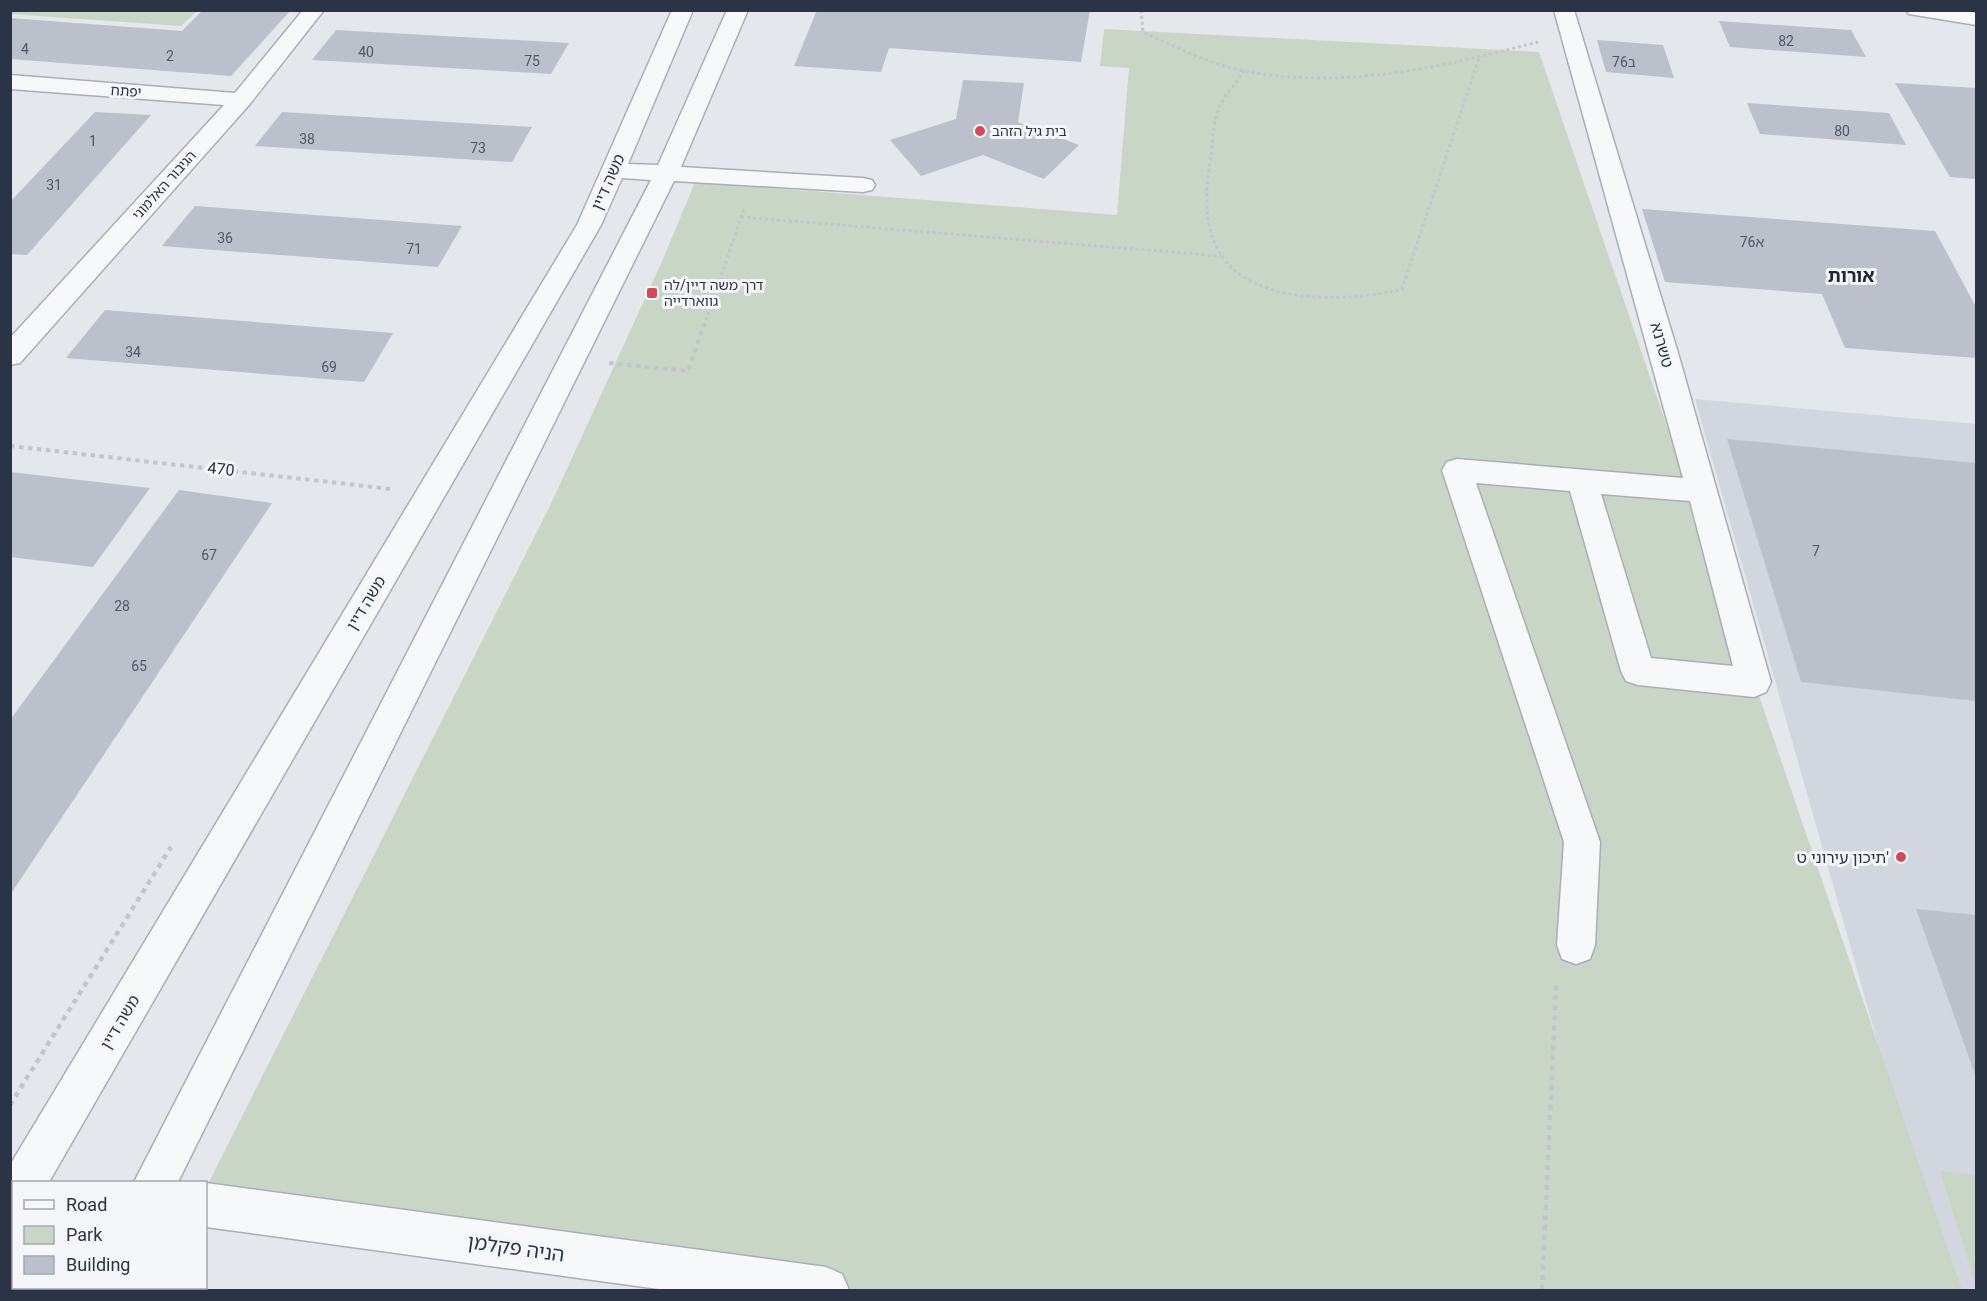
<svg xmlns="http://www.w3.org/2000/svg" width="1987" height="1301" font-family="Roboto,'Noto Sans Hebrew',sans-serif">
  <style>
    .built { fill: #d2d6de }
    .green { fill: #c9d6c5 }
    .building { fill: #bbc0ca }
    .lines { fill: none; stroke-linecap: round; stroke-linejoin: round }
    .minor-casing { stroke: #a9aeb7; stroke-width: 3 }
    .path-far2 { stroke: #c2c5cb; stroke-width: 3; stroke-dasharray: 3 3; stroke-linecap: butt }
    .path-far1 { stroke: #c2c5cb; stroke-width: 4; stroke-dasharray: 4.5 4.5; stroke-linecap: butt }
    .path { stroke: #c2c5cb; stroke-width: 4.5; stroke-dasharray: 5 5; stroke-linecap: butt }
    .minor { fill: #f7f8fa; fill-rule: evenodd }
    .poi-dot { fill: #d1495b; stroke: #f4f6f9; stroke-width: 2 }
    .labels { text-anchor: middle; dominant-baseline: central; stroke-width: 6; stroke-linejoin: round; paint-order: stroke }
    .number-label { font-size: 14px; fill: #4f5766 }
    .far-street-label { font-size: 14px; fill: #2b3445; stroke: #f4f6f9 }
    .far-poi-label { font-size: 14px; fill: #2b3445; stroke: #f4f6f9; text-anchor: start }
    .street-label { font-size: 16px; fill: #2b3445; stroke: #f4f6f9 }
    .poi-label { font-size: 16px; fill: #2b3445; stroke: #f4f6f9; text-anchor: end }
    .far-district-label { font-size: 18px; font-weight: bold; fill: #1d2536; stroke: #f4f6f9 }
    .near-street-label { font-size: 20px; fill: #2b3445; stroke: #f4f6f9 }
  </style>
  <rect width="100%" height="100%" fill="#e4e7ec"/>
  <path class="built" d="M1695,399l281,25v866h-28z"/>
  <g class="green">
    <path d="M10,11l1,-1 186,1 -16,15 -170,-12z"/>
    <path d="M1104,29l435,23 423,1238h-1144l-612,-82v-20l344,-682 114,-249 31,-75 422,33 12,-147 -29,-2z"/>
    <path d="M1940,1171l36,4v110z"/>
  </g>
  <g class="building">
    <path d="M203,10h88l-60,66 -221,-17v-41l172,13z"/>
    <path d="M817,10h273l-9,52 -192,-14 -8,24 -87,-6z"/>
    <path d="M1719,21l132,9 15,27 -136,-10z"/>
    <path d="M336,30l233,13 -18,31 -239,-14z"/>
    <path d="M1597,40l66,5 11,33 -68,-6z"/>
    <path d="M963,80l61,3 -6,39 61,23 -35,34 -61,-24 -62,21 -31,-36 66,-21z"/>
    <path d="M1895,83l81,5v91l-26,-2z"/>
    <path d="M1747,103l142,10 17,32 -146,-11z"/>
    <path d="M95,112l56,3 -124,140 -17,-1v-52z"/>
    <path d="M282,112l250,15 -20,35 -257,-16z"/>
    <path d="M195,206l267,20 -24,41 -276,-21z"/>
    <path d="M1642,209l293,22 41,76v51l-131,-10 -23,-54 -157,-12z"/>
    <path d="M105,310l288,23 -29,49 -298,-24z"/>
    <path d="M1727,439l249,24v238l-175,-19z"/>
    <path d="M10,472l140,16 -57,79 -83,-10z"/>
    <path d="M179,490l93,13 -262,392v-175z"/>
    <path d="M1916,909l60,6v162z"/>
  </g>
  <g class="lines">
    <defs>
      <g id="minor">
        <path d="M303,10h21l-75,95 -229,258 -10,2v-27l214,-233 -214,-16v-14l225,18z"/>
        <path d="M672,10h21l-65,154 30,1 69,-155h21l-67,157 182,11 9,2 3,5 -3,5 -9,2 -189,-11 -496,1001h-44l517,-1002 -29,-2 -21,47 -552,957h-35v17l-4,-1v-33l567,-940z"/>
        <path d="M1554,10h20l104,343 93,329 -5,10 -12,5 -116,-12 -12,-4 -5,-10 -51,-180 -94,-8 124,359 -5,103 -5,14 -14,5 -14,-5 -5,-14 7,-103 -122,-372 5,-8 10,-3 226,19zM1601,494l89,7 43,165 -82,-8z"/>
        <path d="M1906,10h60l10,3v12l-67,-11z"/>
        <path d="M206,1183l620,84 16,7 7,16h-183l-460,-63z"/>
        <path d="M76,1288h46l-1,2h-45z"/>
      </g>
    </defs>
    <use href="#minor" class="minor-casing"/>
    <g class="path-far2">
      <path d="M1141,10l2,22c33,15 66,32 102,39 98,19 198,-4 293,-29"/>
      <path d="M10,13l4,-3"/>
      <path d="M1244,70c-7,14 -20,24 -25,38 -7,17 -6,36 -9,54 -4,27 -6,56 5,82 28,63 132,59 187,45l77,-231"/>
      <path d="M741,217l480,39"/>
      <path d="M704,326l40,-117"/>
    </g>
    <g class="path-far1">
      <path d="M609,363l79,8 16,-47"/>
      <path d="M10,446l381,43"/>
    </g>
    <g class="path">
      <path d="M10,1105l161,-258"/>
      <path d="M1542,1290l14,-302 3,-7"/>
    </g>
    <use href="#minor" class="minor"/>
  </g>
  <g class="poi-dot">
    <circle cx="980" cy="131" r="6"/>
    <rect x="646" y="287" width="12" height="12" rx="3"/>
    <circle cx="1901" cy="857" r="6"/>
  </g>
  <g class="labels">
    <g class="number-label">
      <text x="1786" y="41">82</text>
      <text x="25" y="49">4</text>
      <text x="366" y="52">40</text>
      <text x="170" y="56">2</text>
      <text x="532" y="61">75</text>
      <text x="1624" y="62">76ב</text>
      <text x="1842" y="131">80</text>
      <text x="307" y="139">38</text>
      <text x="93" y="141">1</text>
      <text x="478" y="148">73</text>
      <text x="54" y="185">31</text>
      <text x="225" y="238">36</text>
      <text x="1752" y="242">76א</text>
      <text x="414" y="249">71</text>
      <text x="133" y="352">34</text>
      <text x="329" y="367">69</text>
      <text x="1816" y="551">7</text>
      <text x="209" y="555">67</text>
      <text x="122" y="606">28</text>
      <text x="139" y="666">65</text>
    </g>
    <g class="far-street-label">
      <text transform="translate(126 91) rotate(4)">יפתח</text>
      <text transform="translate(164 185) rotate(-48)">הגיבור האלמוני</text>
    </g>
    <g class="far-poi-label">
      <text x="992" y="131">בית גיל הזהב</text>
      <text x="664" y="285">דרך משה דיין/לה<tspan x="664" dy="16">גווארדייה</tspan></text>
    </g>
    <g class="street-label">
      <text transform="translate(608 182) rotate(-66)">משה דיין</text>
      <text transform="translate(1662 345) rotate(74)">טשרנא</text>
      <text transform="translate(221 469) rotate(6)">470</text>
      <text transform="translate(366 603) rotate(-59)">משה דיין</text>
      <text transform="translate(120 1022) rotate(-59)">משה דיין</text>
    </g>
    <g class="poi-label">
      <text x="1889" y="857">תיכון עירוני ט'</text>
    </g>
    <g class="far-district-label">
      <text x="1851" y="275">אורות</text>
    </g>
    <g class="near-street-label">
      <text transform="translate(516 1248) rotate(8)">הניה פקלמן</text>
    </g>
  </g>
  <rect width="1987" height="1301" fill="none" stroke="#2b3445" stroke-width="24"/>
  <rect x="12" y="1181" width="195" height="108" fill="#f4f6f9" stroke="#a4a8b1" stroke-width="1.5"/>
  <rect x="24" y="1200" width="30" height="9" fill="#f7f8fa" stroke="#a4a8b1" stroke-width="1.5"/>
  <text x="66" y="1211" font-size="18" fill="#2b3445">Road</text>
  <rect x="24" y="1226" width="30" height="18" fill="#c9d6c5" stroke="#a4a8b1" stroke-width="1.5"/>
  <text x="66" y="1241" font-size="18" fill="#2b3445">Park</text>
  <rect x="24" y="1256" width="30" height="18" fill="#bbc0ca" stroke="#a4a8b1" stroke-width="1.5"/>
  <text x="66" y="1271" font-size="18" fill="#2b3445">Building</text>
</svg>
